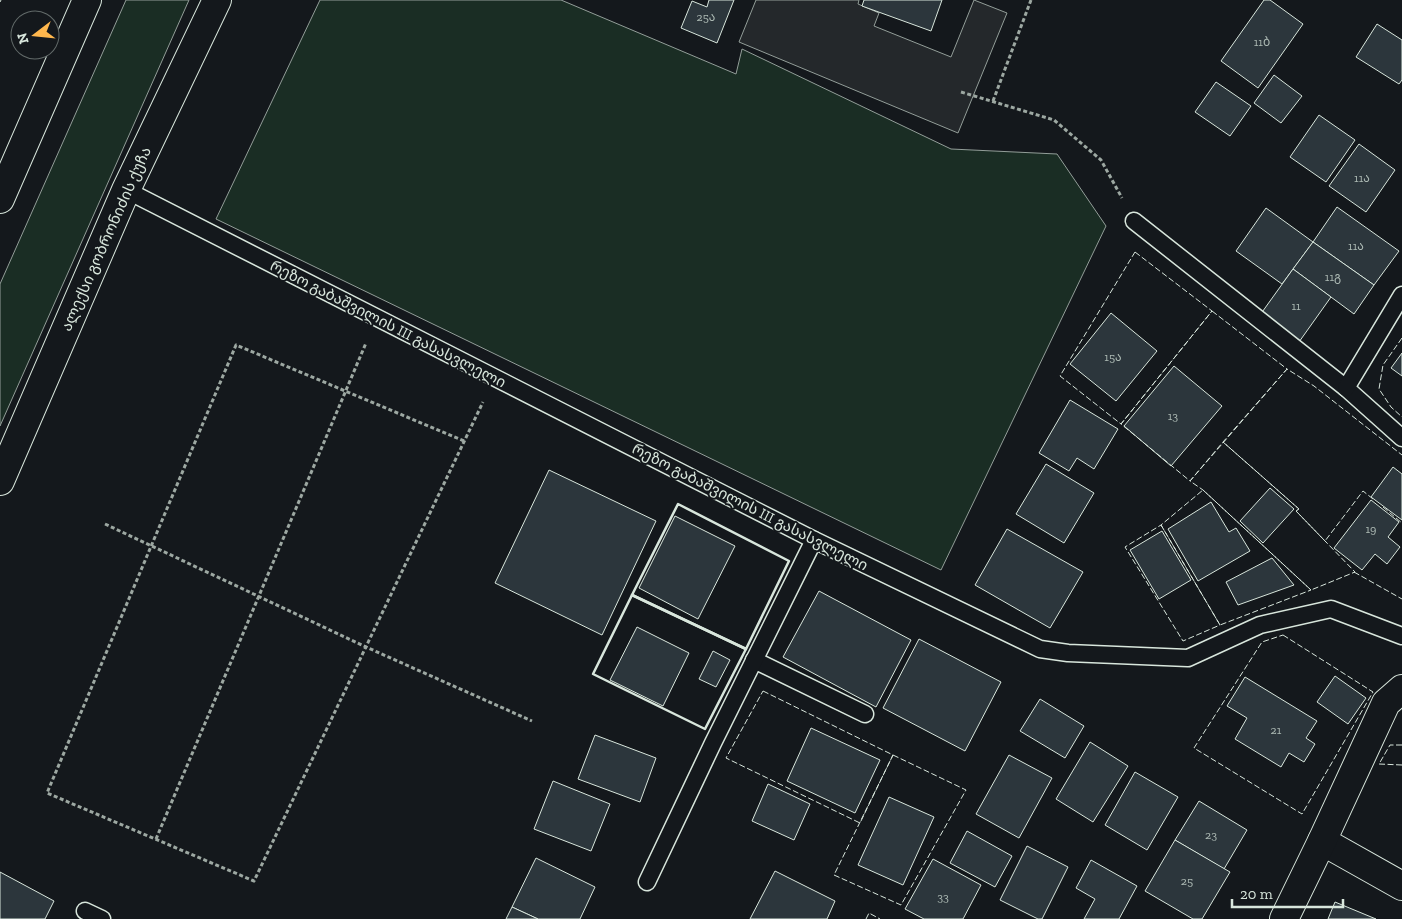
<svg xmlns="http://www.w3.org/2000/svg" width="1402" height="919" font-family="'Zilla Slab','Noto Sans Georgian',serif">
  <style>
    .green { fill: #1a2d24; stroke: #939e99 }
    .parking { fill: #24282b; stroke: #939e99 }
    .building { fill: #2c363c; stroke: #d8e6dc }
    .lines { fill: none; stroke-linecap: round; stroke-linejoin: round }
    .service-casing { stroke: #d8e6dc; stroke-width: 19 }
    .minor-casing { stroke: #d8e6dc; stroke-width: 30 }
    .secondary-casing { stroke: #d8e6dc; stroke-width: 30 }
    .path { stroke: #9da8a2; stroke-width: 3; stroke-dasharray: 4 2.5; stroke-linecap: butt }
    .service { stroke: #14181c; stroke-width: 16 }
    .minor { stroke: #14181c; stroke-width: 28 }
    .secondary { stroke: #14181c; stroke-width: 28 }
    .fence { stroke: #d8e6dc; stroke-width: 1; stroke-dasharray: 6 2.5; stroke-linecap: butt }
    .wall { stroke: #d8e6dc; stroke-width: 2.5 }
    .labels { text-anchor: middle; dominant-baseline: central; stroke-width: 4; stroke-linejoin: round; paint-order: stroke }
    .number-label { font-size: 12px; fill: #adbab4 }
    .street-label { font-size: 15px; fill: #d8e6dc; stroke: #14181c }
  </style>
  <rect width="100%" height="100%" fill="#14181c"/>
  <g class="green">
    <path d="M126,0h63l-189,426v-142z"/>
    <path d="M320,0h241l175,74 6,-25 209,100 106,5 49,72 -165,344 -725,-351z"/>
  </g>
  <path class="parking" d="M756,0h103l-1,4 21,9 -5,13 77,31 23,-57 33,13 -49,120 -219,-91z"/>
  <g class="building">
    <path d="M709,0h25l-17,43 -36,-15 11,-27 15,6z"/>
    <path d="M864,0h78l-11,31 -69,-25z"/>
    <path d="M1264,0h6l33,24 -45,64 -37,-27z"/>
    <path d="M1377,24l25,16v40l-3,4 -43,-27z"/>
    <path d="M1274,75l28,21 -21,27 -27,-20z"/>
    <path d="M1216,82l35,24 -21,30 -35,-24z"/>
    <path d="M1319,115l36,25 -29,42 -36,-25z"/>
    <path d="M1359,144l36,26 -29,42 -37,-26z"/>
    <path d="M1337,207l62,44 -25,34 -61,-43z"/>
    <path d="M1266,208l47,34 -31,42 -46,-33z"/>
    <path d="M1313,242l61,43 -20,29 -61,-45z"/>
    <path d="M1293,269l38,28 -32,45 -39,-27z"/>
    <path d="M1111,313l46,38 -41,50 -46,-37z"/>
    <path d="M1402,353v23l-11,-8z"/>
    <path d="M1174,366l48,40 -51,60 -47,-40z"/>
    <path d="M1070,400l48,29 -24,40 -17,-11 -8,13 -30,-18z"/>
    <path d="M1046,464l48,29 -30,50 -48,-29z"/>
    <path d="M1393,467l9,7v46l-31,-23z"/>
    <path d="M549,470l107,51 -54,114 -107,-52z"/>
    <path d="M1270,488l24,21 -31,34 -23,-22z"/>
    <path d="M1371,500l28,22 -11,15 12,10 -13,17 -12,-10 -13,16 -28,-22z"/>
    <path d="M1211,502l18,30 7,-4 14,23 -52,30 -30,-52z"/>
    <path d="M675,516l60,30 -37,73 -59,-31z"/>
    <path d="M1007,529l76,43 -33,56 -75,-43z"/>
    <path d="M1162,531l29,49 -32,19 -29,-49z"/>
    <path d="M1272,558l22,27 -56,20 -12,-23z"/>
    <path d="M819,591l92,49 -35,67 -93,-50z"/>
    <path d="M637,627l52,26 -26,53 -53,-26z"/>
    <path d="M919,639l82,43 -36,69 -82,-43z"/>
    <path d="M713,651l17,9 -14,27 -17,-8z"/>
    <path d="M1335,676l31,22 -18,26 -31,-22z"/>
    <path d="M1245,677l72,44 -11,17 9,6 -11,18 -15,-9 -8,14 -46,-28 12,-21 -20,-12z"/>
    <path d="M1040,699l44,27 -19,32 -45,-27z"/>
    <path d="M811,728l69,32 -25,53 -68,-32z"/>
    <path d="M595,735l61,23 -16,44 -62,-23z"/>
    <path d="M1090,742l38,24 -35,56 -37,-23z"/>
    <path d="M1009,755l43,23 -33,60 -43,-24z"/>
    <path d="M1135,772l43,25 -31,53 -42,-25z"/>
    <path d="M553,781l57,23 -19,47 -57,-22z"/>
    <path d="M768,784l42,20 -16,36 -42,-19z"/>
    <path d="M889,797l45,20 -31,68 -45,-20z"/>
    <path d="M1199,801l48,29 -23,39 -49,-29z"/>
    <path d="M967,831l45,25 -17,31 -45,-24z"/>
    <path d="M1175,840l55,32 -28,47h-9l-48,-28z"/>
    <path d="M1027,846l41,21 -26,52h-4l-38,-19z"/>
    <path d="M536,858l59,29 -15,32h-42l-26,-12z"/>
    <path d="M933,859l48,26 -18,34h-39l-19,-10z"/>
    <path d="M1091,860l46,26 -18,33h-35l11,-20 -19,-11z"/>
    <path d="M775,871l60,30 -8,18h-77z"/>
    <path d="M0,872l54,29 -9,18h-45z"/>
    <path d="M1335,902l41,17h-48z"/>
    <path d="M512,907l26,12h-32z"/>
  </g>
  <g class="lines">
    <defs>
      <g id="service">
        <path d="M126,190l688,350 226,109 28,4 120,5 72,-33 71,-16 71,27"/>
        <path d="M1134,221l212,167 56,50"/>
        <path d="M1346,388l56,-93"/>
        <path d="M754,660l111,54"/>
        <path d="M647,882l66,-139 101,-203"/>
        <path d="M85,911l17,8"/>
      </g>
      <g id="minor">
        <path d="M1322,841l80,45"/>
        <path d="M1284,919l38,-78 64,-138 16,-14"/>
      </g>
      <g id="secondary">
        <path d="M0,199l87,-199"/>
        <path d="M0,481l126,-291 91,-190"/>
      </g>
    </defs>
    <use href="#service" class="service-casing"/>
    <use href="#minor" class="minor-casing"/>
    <use href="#secondary" class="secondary-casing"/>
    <g class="path">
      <path d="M961,92l93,28 47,40 21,38"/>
      <path d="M993,101l38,-101"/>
      <path d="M464,441l-228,-96 -189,448 207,88 229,-479"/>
      <path d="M105,524l261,123 166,74"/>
      <path d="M156,839l210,-496"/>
    </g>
    <use href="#service" class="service"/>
    <use href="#minor" class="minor"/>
    <use href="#secondary" class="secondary"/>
    <g class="fence">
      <path d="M0,2l1,-2"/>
      <path d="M1135,252l77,59 -91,113 -61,-48z"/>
      <path d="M1212,311l75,58 -97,112 -69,-57z"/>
      <path d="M1402,338l-19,27 -4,24 12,18 11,10"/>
      <path d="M1223,442l76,67 -3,2 59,61 -44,18 -108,-100 -13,-9z"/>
      <path d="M1203,490l108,100 -91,35 -59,-100z"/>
      <path d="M1373,499l-10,-8 -38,50 -29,-30 3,-2 -76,-67 64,-73 27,17 88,69"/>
      <path d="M1383,507l19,16"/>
      <path d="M1161,525l59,100 -37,16 -58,-94z"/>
      <path d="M1354,572l48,27"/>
      <path d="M1283,635l90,57 -71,122 -108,-66 68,-106z"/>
      <path d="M763,691l130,64 -33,68 -134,-65z"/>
      <path d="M1402,745h-12l-11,19 23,1"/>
      <path d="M893,755l73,35 -65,115 -67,-30z"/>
      <path d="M866,919l3,-6 11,6"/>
    </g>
    <g class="wall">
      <path d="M678,504l111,57 -43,88 -114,-54z"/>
      <path d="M632,595l114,54 -41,80 -112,-55z"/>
    </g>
  </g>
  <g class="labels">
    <g class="number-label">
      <text x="706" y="17">25ა</text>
      <text x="1262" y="42">11ბ</text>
      <text x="1362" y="178">11ა</text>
      <text x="1356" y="246">11ა</text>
      <text x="1333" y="277">11გ</text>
      <text x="1296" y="306">11</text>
      <text x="1113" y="357">15ა</text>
      <text x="1173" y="416">13</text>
      <text x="1371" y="529">19</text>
      <text x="1276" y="730">21</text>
      <text x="1211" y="835">23</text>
      <text x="1187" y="881">25</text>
      <text x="943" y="897">33</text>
    </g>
    <g class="street-label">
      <text transform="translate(106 239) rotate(-66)">ალექსი გობრონიძის ქუჩა</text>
      <text transform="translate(388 324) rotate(27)">რეზო გაბაშვილის III გასასვლელი</text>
      <text transform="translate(750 507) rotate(27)">რეზო გაბაშვილის III გასასვლელი</text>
    </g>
  </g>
  <g transform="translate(35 35) rotate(254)"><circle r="24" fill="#14181c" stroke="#626a69"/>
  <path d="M0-4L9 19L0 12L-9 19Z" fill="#ffb74d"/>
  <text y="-8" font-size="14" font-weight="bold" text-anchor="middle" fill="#d8e6dc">N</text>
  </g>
  <path d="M1232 899v8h111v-8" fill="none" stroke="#d8e6dc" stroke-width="2.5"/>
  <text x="1240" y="899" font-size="15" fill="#d8e6dc" stroke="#14181c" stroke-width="4" paint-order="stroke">20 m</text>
</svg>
